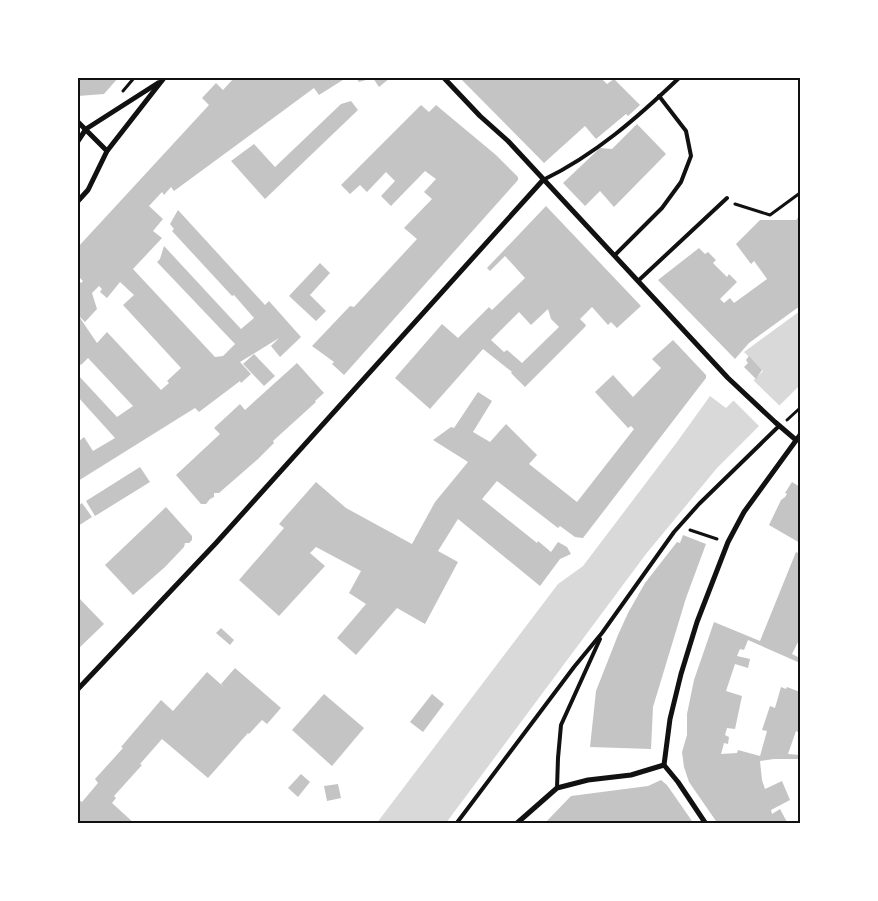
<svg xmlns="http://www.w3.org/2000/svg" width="878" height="901" font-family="Cabin,sans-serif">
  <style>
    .water { fill: #d9d9d9 }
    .pier { fill: #fff }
    .building { fill: #c4c4c4; fill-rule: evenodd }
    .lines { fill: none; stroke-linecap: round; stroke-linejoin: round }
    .path { stroke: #111; stroke-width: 3 }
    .service { stroke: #111; stroke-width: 4 }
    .minor { stroke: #111; stroke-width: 5 }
    .neatline { fill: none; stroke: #111; stroke-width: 2 }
  </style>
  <rect width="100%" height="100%" fill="#fff"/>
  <path class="water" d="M800,311v74l-83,83 -71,86 -200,269 -70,1 182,-240 25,-18 94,-124 33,-46 16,12 37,-37 -19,-19z"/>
  <path class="pier" d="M752,379l29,28 -20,21 -29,-29z"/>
  <g class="building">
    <path d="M78,78h40l-14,16 -26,2z"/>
    <path d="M234,78h112l-27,17 -5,-7 -140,103 -3,-4 -7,8 -2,-3 -13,14 14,13 -10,12 9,7 -29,31 82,88 8,-1 12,-12 -78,-82 3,-3 4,-13 77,83 13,-11 -20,-23 -2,1 -60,-65 2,-2 -4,-5 8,-14 87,95 4,-4 32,36 -21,20 -9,-11 8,-8 -39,24 11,12 -10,9 -1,-2 -41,31 -4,-4 -117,73v-39l6,-5 9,14 22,-13 -37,-41v-22l39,42 16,-11 -45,-48 -7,7 -3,-3v-82l3,3 2,-2 -5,-5v-29l131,-142 -7,-7 14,-15 7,7zM120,282l14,13 -11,10 58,63 -14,13 2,2 -8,7 -54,-58 -10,11 -19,-28 7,7 12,-13 -5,-16 7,-7 3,3 -2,3 7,6z"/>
    <path d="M356,78h34l-11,9 -6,-9 -14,4z"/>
    <path d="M460,78h141l6,6 7,-5 26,26 -12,11 -2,-2 -30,25 -11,-13 -41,37z"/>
    <path d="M351,101l7,9 -93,89 -34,-38 23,-17 21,23 66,-63z"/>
    <path d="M421,105l8,7 7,-7 60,50 22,22v3l-174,195 -12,-11 2,-2 -22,-16 38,-40 4,1 63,-68 -13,-11 28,-29 -8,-7 12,-13 -11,-8 -34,35 -10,-10 14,-15 -9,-9 -19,20 -7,-7 -10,9 -9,-9z"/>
    <path d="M637,124l29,30 -52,53 -14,-16 -15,15 -22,-23 37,-35 12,1z"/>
    <path d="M546,206l95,100 -24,22 -6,-6 -3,3 -16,-18 -12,12 6,6 -1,2 -60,60 -14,-14 1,-1 -29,-23 -53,60 -35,-31 47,-54 16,14 31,-31 3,3 33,-32 -20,-22 -15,15 -3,-3zM548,309l3,10 8,8 -37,36 -15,-13 -3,2 -13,-12 28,-28 12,13z"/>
    <path d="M800,215v91l-51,37 -14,16 -77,-79 41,-32 6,6 3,-2 8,8 -3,3 14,14 2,-3 8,8 -17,17 4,4 6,-5 4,5 33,-24 -13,-18 -3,3 -15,-20 24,-24h36z"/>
    <path d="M320,263l10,10 -20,22 16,16 -10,10 -27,-25z"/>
    <path d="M673,340l33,35v3l-123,160 -8,-1 -15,-11 -2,2 -61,-47 -15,18 55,44 1,-2 13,11 7,-10 9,5 4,7 -11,5 -20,27 -82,-67 -20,32 20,11 -33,62 -28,-16 -41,47 -19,-17 29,-34 -17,-11 12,-22 -45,-24 -6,6 15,13 -46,50 -40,-36 45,-52 -5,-4 37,-42 30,26 66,36 23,-42 33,-40 -35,-22 18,-13 3,1 24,-36 14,9 -19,31 17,10 16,-18 31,31 -8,9 48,38 57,-73 -3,-3 -3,2 -33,-36 18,-17 20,22 28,-29 -9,-9z"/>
    <path d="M254,354l21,22 -11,10 -21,-22z"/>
    <path d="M749,356l13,14 -6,9 -12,-12 4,-4 -2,-3z"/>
    <path d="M297,363l27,30 -9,8 1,1 -43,39 1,2 -16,16 -39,34h-5v4l-4,2 -4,5h-5l-25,-29 44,-41 -6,-6 26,-24 5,6z"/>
    <path d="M140,467l10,15 -55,34 -9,-15z"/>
    <path d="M792,482l8,5v56l-31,-18 12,-25 4,-3 2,-3 -2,-1z"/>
    <path d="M82,503l10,14 -14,9v-20z"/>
    <path d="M166,507l26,29v4l-3,3h-4l-1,4 -19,20 -32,28 -28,-30z"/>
    <path d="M683,535l23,9 -20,54 -33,109 -2,42 -61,-2 6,-56 22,-56 10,-22 17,-30 32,-41 3,1z"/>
    <path d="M796,552l4,2v84l-8,16 8,4v5l-52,-23 -4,10 -4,-1 -3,7 13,3 -2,9 -13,-4 -9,27 16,5 -7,33 -8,-1 -2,7 4,2 -1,7 -4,-1 -3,11 16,-1 1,-3 22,6 7,-25 -5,-1 8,-24 5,2 6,-21 5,2 1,-2 13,5v41l-4,-2 -8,23 12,1v4h-26l-14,2 2,19 3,9 17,-8 8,19 -19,10 1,4 8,-5 8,15h-70l-29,-42 -5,-15 -2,-15 5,-17v-21l7,-34 20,-58 46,19z"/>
    <path d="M78,597l26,27 -26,25z"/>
    <path d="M221,628l13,12 -4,5 -14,-12z"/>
    <path d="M235,668l46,40 -14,16 -5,-4 -13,14 -1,-1 -40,45 -46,-39 -22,25 2,1 -28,31 2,2 -4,5 23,21h-57v-22l1,-2 3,2 16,-19 -3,-4 28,-31 -2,-1 40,-47 12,11 34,-39 18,16 -4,-4z"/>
    <path d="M324,694l40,34 -32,38 -40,-36z"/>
    <path d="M432,694l12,10 -21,28 -13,-10z"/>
    <path d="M301,774l9,8 -12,15 -10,-9z"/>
    <path d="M661,780l6,5 27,39h-50l-1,-3h-8v3h-91l27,-28 77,-10z"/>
    <path d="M338,784l3,14 -14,3 -3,-15z"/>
  </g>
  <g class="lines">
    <g class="path">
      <path d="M123,91l11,-13"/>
      <path d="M735,204l35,11 30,-22"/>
      <path d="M787,420l13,-12"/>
      <path d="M690,530l27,9"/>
    </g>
    <g class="service">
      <path d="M543,180c52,-25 95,-63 136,-102"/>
      <path d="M615,255l47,-47 19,-26 10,-26 -5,-25 -27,-35"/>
      <path d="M638,281l89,-83"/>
      <path d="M557,788l1,-30 3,-33 39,-86"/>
      <path d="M456,824l118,-157 28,-34 72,-101 25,-28 80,-78"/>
    </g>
    <g class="minor">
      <path d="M444,78l36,38 28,25 220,237 47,44 21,18"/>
      <path d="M78,122l29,29"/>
      <path d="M78,141l8,-12 72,-46"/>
      <path d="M78,201l10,-11 19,-39 57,-73"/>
      <path d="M78,689l138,-146 327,-363"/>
      <path d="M516,824l41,-36 31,-8 43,-5 33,-10"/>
      <path d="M706,824l-28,-42 -14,-17 6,-46 11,-45 16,-52 31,-80 16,-30 56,-77"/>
    </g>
  </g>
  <rect width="878" height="901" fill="none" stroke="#ffffff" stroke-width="158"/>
  <rect x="79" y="79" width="720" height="743" class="neatline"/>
</svg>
